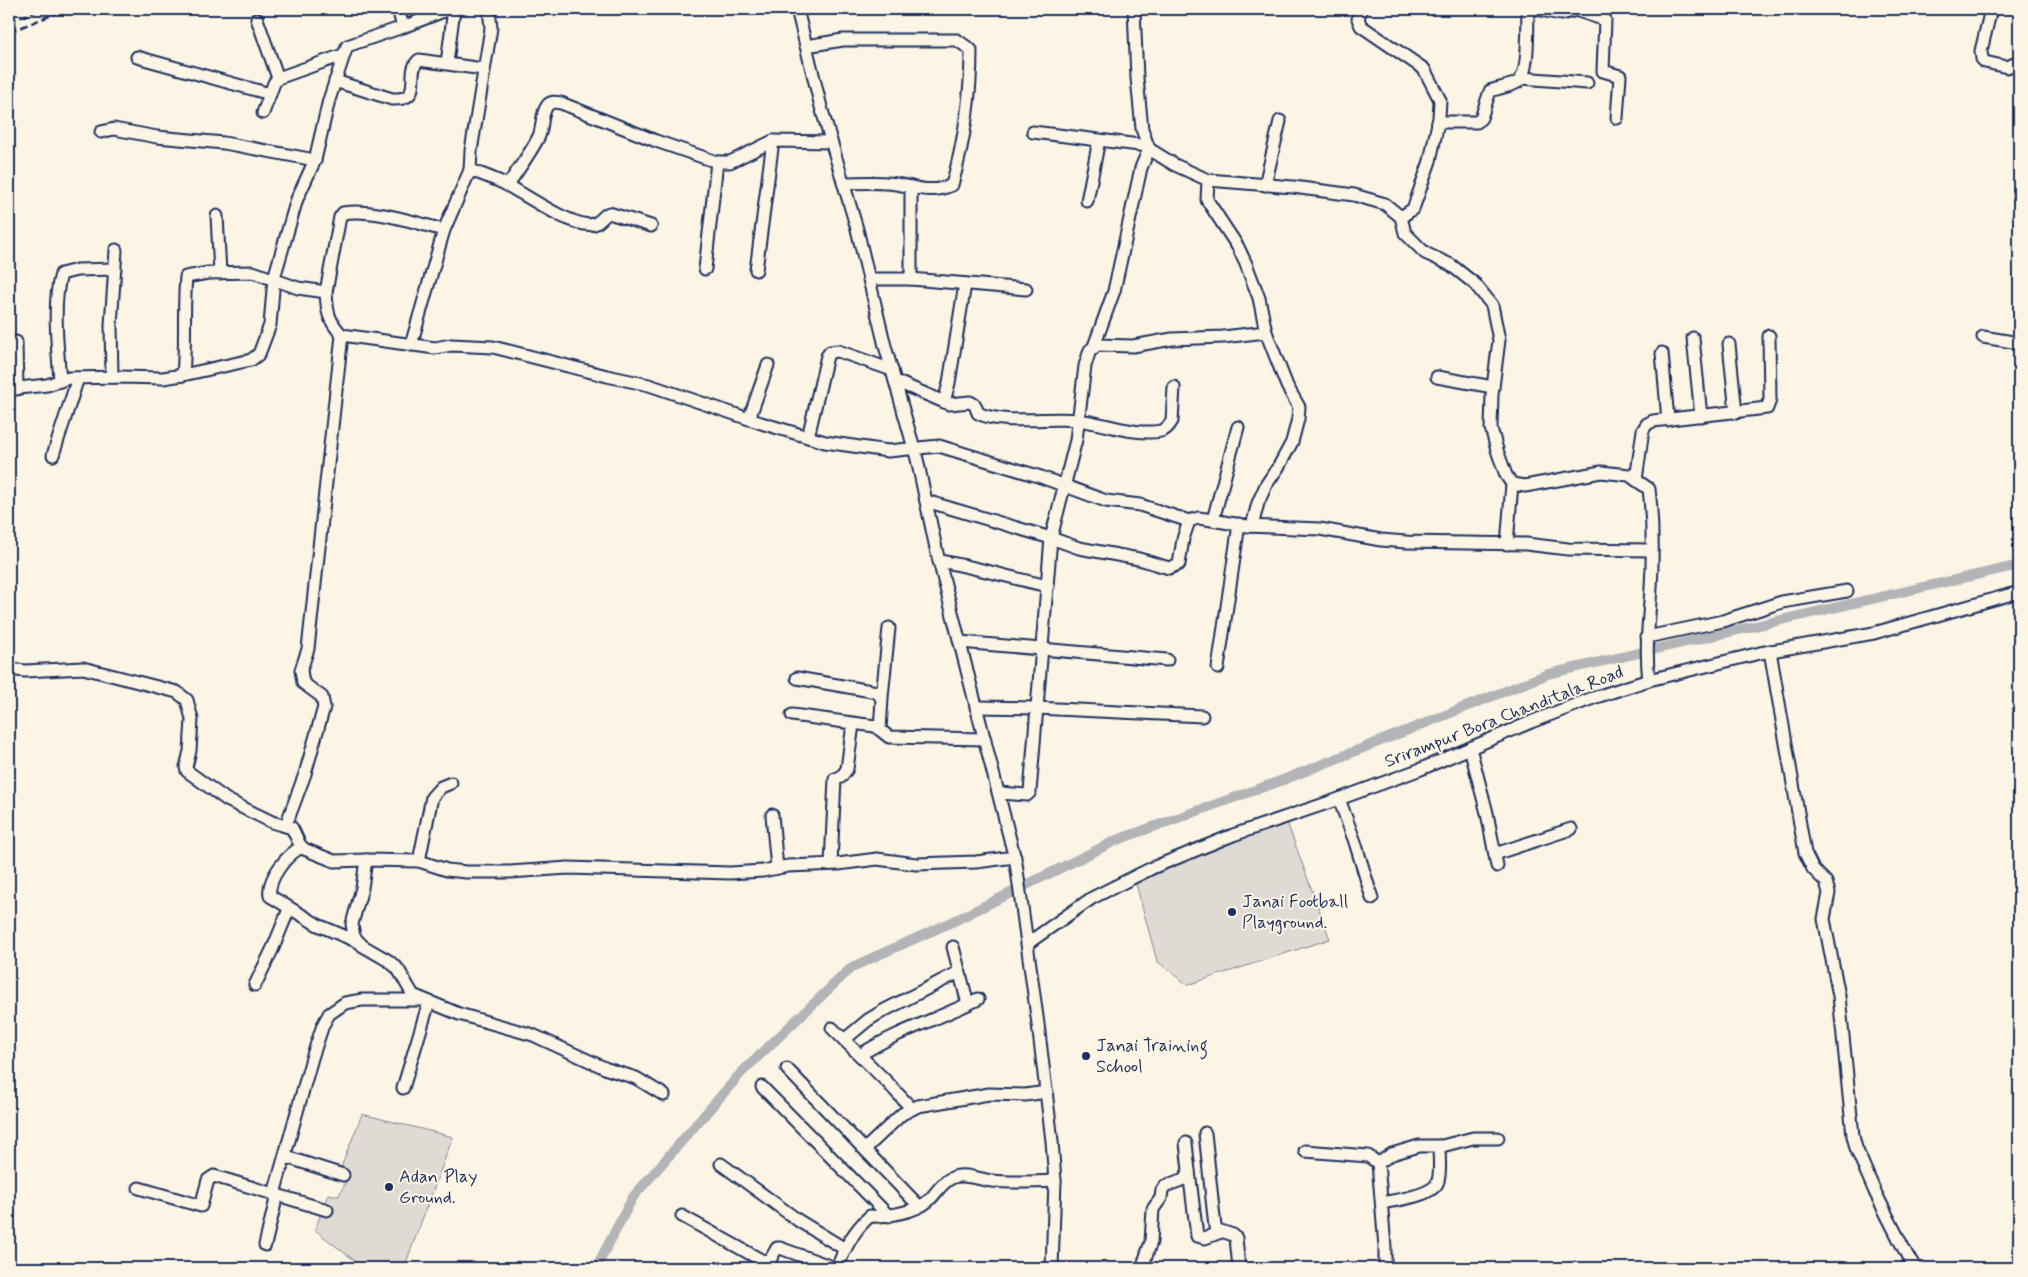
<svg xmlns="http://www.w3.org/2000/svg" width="2028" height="1277" font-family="Mynerve,sans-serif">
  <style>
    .green { fill: #dfdbd4; stroke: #7d8599 }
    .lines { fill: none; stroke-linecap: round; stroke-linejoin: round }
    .canal { stroke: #b2b4b8; stroke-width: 10 }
    .minor-casing { stroke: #1b2f5e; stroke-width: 15 }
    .minor { stroke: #fcf5e5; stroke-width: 11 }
    .rail { stroke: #1b2f5e; stroke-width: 2.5; stroke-dasharray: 8 4; stroke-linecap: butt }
    .poi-dot { fill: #1b2f5e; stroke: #fcf5e5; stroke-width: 2 }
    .labels { text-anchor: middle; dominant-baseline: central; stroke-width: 4; stroke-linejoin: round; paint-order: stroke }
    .street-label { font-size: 18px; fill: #1b2f5e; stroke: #fcf5e5 }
    .poi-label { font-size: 18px; fill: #1b2f5e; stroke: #fcf5e5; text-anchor: start }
  </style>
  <rect width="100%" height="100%" fill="#fcf5e5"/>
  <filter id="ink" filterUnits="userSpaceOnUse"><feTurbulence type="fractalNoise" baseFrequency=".02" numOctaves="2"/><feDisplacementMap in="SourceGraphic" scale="10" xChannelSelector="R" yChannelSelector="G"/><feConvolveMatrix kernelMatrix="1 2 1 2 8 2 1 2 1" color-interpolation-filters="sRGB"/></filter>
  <g filter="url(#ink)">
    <g class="green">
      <path d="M1285,817l45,122 -143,46 -30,-24 -21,-77 95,-47z"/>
      <path d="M362,1114l91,23 -49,131h-40l-49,-38 13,-36 11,2 7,-15 -8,-6z"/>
    </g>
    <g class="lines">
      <path class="canal" d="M596,1268l37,-71 108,-124 111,-106 100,-45 165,-82 166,-60 265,-106 471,-109"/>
      <defs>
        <g id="minor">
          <path d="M398,9l5,18"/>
          <path d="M797,9l24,98 36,122 28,117 32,113 20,94 79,310 22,161 14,117 3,40 -3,87"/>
          <path d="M1134,9l3,69 5,51 7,20 26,16 33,15 85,7 61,8 31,9 16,13 4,16 20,20 26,12 24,19 17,21 7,35 -7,55 -1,33 7,25 8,22 6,9 13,2 76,-14 28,3 20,14c4,33 4,66 2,99 -2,31 -6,61 -2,92"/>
          <path d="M1361,9l-3,10 3,7 63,43 16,31 -1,18 -9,43 -17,48 -12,8"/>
          <path d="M1535,9l26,5 20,-5"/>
          <path d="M1991,9l-10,42 1,8 3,3 22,5 12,-5"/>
          <path d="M1578,11l27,9 -2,51 17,5 -3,42"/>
          <path d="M257,19l21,59"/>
          <path d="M806,46l37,-6h114l14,10c0,48 -6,89 -19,135 -25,11 -41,-1 -66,-2 -14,-1 -29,0 -43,0"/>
          <path d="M137,57l133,37"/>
          <path d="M447,63l7,-54"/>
          <path d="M1521,78l66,5"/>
          <path d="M335,81l57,18c34,2 12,-27 27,-39l64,9"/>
          <path d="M263,113l11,-30 4,-5 65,-23"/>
          <path d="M1438,122h39l4,-4 9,-27c7,-3 24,-5 29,-10 11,-10 8,-57 9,-72"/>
          <path d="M101,132l13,-3 43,8 67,6 91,17"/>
          <path d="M1033,132l115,14"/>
          <path d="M470,170c11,4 23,8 33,13 19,9 71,47 91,41 7,-2 9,-9 15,-11l42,13"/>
          <path d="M1208,180l-1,20 31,47 8,17 13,34 7,34 21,54 12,21 -1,12 -6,23 -13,24 -13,19 -8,18 -6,23"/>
          <path d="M508,185c10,-16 23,-32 31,-49 4,-9 2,-22 8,-30 3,-5 9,-4 14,-3l95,38 61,21h13l43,-21 58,1"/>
          <path d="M1265,185l15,-64"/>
          <path d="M911,187v92"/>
          <path d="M1087,201l12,-61"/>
          <path d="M217,216l3,57"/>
          <path d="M705,269l12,-107"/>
          <path d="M756,270l17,-129"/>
          <path d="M869,279h42l115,10"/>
          <path d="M326,292l14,-75 3,-4c29,-5 73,10 101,17"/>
          <path d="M1983,337l36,6"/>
          <path d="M1693,338l8,78"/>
          <path d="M16,342l1,47"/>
          <path d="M1729,344l7,69"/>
          <path d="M411,345l33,-115 26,-60 1,-19 20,-123 -2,-19"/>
          <path d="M1093,349l21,-58 27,-123 8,-19"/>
          <path d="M1662,353l6,67"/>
          <path d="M183,375c3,-32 0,-65 3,-98l22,-4 45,-1 45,16 28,4c1,20 2,28 16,43l93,13 16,-3 42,2 114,29 42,9 112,38 64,19 63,9 51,-5 102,31 65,24 34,4 49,16"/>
          <path d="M112,377l-1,-52 5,-75"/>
          <path d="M1437,377l56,10"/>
          <path d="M60,381c-2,-30 -8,-78 1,-107l16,-4 38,-1"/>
          <path d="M895,381l54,23 21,-2 5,3 3,8c23,12 73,4 100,7 27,3 56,16 83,11 6,-1 8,-6 11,-10l2,-34"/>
          <path d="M9,389l38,-4 22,-7 52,-1 42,1 20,-3 68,-15 8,-6 11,-29 4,-47 23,-79 18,-39 14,-60 18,-54 56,-19 46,-18"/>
          <path d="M944,402l5,-19 16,-99"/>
          <path d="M749,419l19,-54"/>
          <path d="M808,437l19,-81 3,-4 8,-1 54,19"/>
          <path d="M53,455l25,-77"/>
          <path d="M1636,480l7,-50 4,-6 6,-3 114,-13 3,-8 -1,-64"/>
          <path d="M926,501l125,37 28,10 60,11 30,9 10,-4 4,-25 6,-18 9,-3 8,1 41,7 73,3 61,11 25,2 120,2 42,5 84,1"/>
          <path d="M1213,520l25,-93"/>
          <path d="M1507,544l5,-60"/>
          <path d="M939,561c37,6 72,17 109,25"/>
          <path d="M1647,637l76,-16 59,-19 65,-11"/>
          <path d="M960,642l207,18"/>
          <path d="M1770,651l35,202 8,16 13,13 3,11 -5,26 15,77 14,140 3,12 19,44 33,65 8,11"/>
          <path d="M1218,668l21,-144"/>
          <path d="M9,669l16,2 58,-3 94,24 10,8 5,19 -2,32 -4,16 1,4 40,29 45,22 20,6 8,17 4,4 30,12 32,-1 53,1 28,9 19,2h44l58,-4 162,5 33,-2 25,-5 50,-2 39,-5 39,5 60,-2 39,-5"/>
          <path d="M797,678l80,14 5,7 -2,30"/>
          <path d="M882,697l7,-69"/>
          <path d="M976,707l60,1 166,8"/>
          <path d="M792,715l83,11 14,11 96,2"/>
          <path d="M1470,748l17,65 10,53"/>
          <path d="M999,793l28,2 3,-3 21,-254 25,-98 9,-74 5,-16 8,-5 35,1 39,-7 51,-2 43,-5"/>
          <path d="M1339,799l16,43 17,56"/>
          <path d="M772,815l5,53"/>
          <path d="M286,825l19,-51 19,-67 -2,-10 -19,-14 -2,-13 7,-21 34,-314"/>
          <path d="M302,847c-15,7 -35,32 -32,49l48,29 38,16"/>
          <path d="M1495,854l76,-25"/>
          <path d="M366,860l-4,28 -10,36 2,13 9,9 26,15 9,8 15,26 46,19 74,21 74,34 29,9 28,17"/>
          <path d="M419,861l13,-64 9,-10 10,-4"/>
          <path d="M831,864l4,-85 6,-2 6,-8 6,-45"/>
          <path d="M1028,943l64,-45 60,-30 81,-33 106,-36 82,-30 110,-47 62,-24 56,-18 111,-27 114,-20 145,-41"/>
          <path d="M953,947l15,57"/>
          <path d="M255,985l18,-37 16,-39"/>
          <path d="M832,1028l56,55 24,26"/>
          <path d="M844,1040l24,-20 15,-9 76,-39"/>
          <path d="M860,1055c37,-24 79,-36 118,-56"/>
          <path d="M787,1069l132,137"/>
          <path d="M762,1087l127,129"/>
          <path d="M403,1088l26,-86"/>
          <path d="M1205,1133l10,94 3,3 15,5 3,3 3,30"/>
          <path d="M865,1149l37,-35 16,-8 71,-12 36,1 22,-3"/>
          <path d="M1305,1151l63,5 10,7 7,84v21"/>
          <path d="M286,1157l57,18"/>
          <path d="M1378,1163l14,-9 27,-8h23l31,-8h25"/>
          <path d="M721,1164l78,57 46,28"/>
          <path d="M1189,1171l8,65 8,2 16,-6"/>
          <path d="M139,1188l62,18 7,-26 6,-4 113,34"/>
          <path d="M274,1194l38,-136 11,-33 6,-11 16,-11 17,-3h60"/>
          <path d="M1382,1203c14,-3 52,-7 56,-22 3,-10 1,-24 1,-35"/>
          <path d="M682,1216l81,45 7,-1 7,-12h3l55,20"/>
          <path d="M265,1245l12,-50"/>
          <path d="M837,1268c8,-20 16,-37 33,-52 16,1 46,-4 58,-15 9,-8 14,-20 26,-24 11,-4 27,3 38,4 21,2 42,1 63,0"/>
          <path d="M1142,1268l9,-26 2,-33 8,-11 1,-8 3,-4 19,-7 5,-8 -3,-28"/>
        </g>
      </defs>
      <use href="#minor" class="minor-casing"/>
      <use href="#minor" class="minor"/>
      <g class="rail">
        <path d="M9,22l33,-13"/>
        <path d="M9,32l58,-23"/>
      </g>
    </g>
  </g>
  <g class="poi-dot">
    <circle cx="1232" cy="912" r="5"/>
    <circle cx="1086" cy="1056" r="5"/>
    <circle cx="389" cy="1187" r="5"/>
  </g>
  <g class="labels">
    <g class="street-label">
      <text transform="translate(1504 717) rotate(-21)">Srirampur Bora Chanditala Road</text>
    </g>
    <g class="poi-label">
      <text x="1242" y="902">Janai Football<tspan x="1242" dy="21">Playground.</tspan></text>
      <text x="1096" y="1046">Janai Training<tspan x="1096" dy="21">School</tspan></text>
      <text x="399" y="1177">Adan Play<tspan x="399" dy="21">Ground.</tspan></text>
    </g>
  </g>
  <rect width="2028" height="1277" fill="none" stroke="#fcf5e5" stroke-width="30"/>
  <rect x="15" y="15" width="1998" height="1247" fill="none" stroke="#1b2f5e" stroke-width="2" filter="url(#ink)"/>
</svg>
